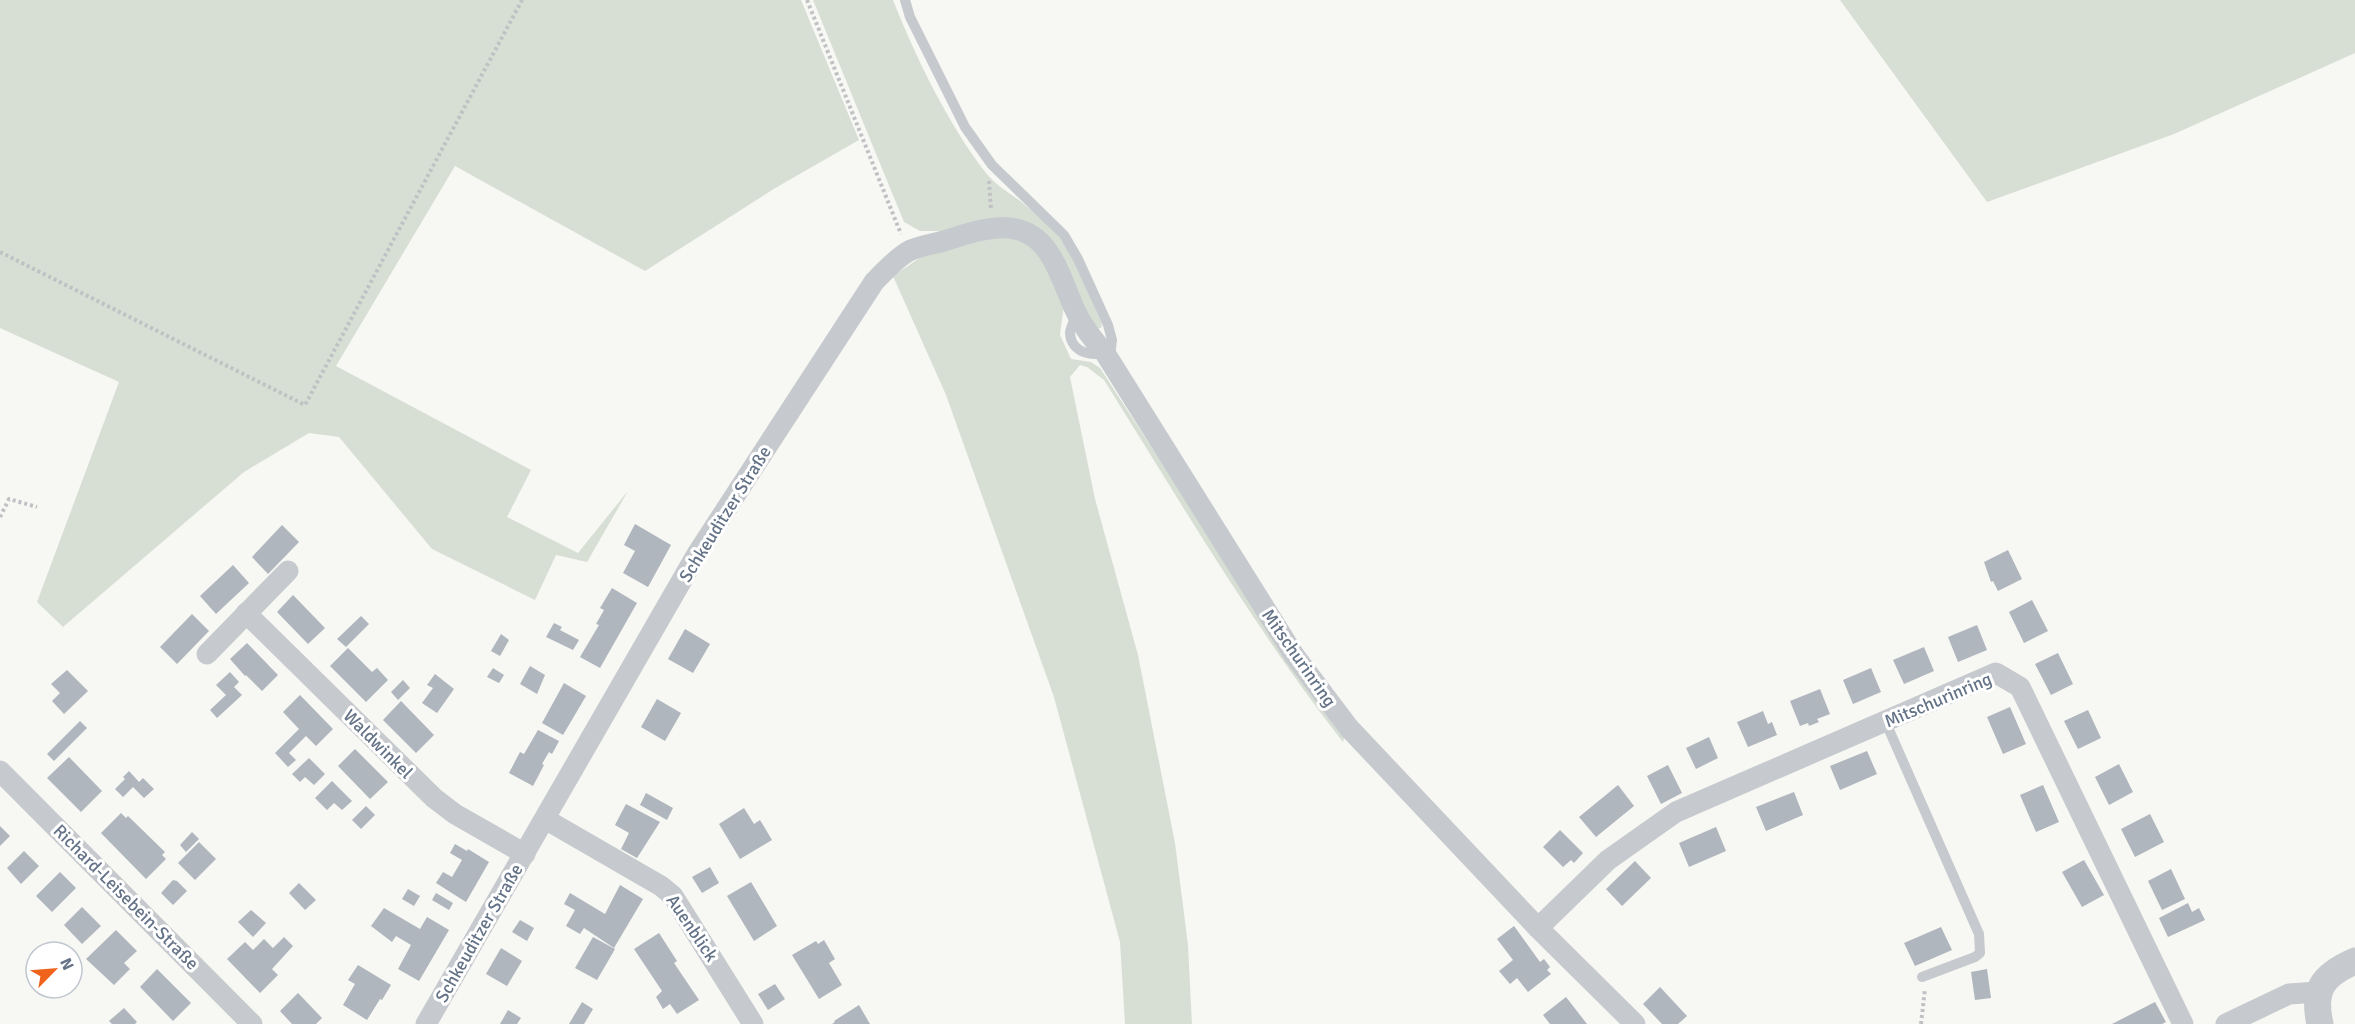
<svg xmlns="http://www.w3.org/2000/svg" width="2355" height="1024" font-family="Signika,sans-serif">
  <style>
    .green { fill: #d7dfd4 }
    .building { fill: #afb6bd }
    .lines { fill: none; stroke-linecap: round; stroke-linejoin: round }
    .path { stroke: #c0c1c4; stroke-width: 4; stroke-dasharray: 3 3; stroke-linecap: butt }
    .service { stroke: #c6c9cd; stroke-width: 10 }
    .minor { stroke: #c6c9cd; stroke-width: 21 }
    .tertiary { stroke: #c6c9cd; stroke-width: 27 }
    .labels { text-anchor: middle; dominant-baseline: central; stroke-width: 6; stroke-linejoin: round; paint-order: stroke }
    .street-label { font-size: 18px; fill: #647387; stroke: #fff }
  </style>
  <rect width="100%" height="100%" fill="#f7f7f3"/>
  <g class="green">
    <path d="M0,0h801l58,140 -82,47 -132,84 -190,-105 -119,200 195,104 -24,47 71,36 50,-62 -41,71 -31,-7 -21,45 -103,-51 -93,-112 -30,-4 -65,39 -181,155 -26,-25 82,-220 -119,-54z"/>
    <path d="M813,0h80c22,56 56,126 93,173 11,14 26,21 39,32 12,9 23,20 33,31 17,19 32,62 43,86l1,5 -6,3 -54,-93 -96,-6h-26l-16,-9z"/>
    <path d="M1840,0h515v53l-181,81 -187,68z"/>
    <path d="M1006,235l29,11 29,58 -4,31 11,24 20,3 9,6 185,285 60,81 -2,8c-89,-114 -162,-239 -239,-362l-17,-13 -7,-2 -10,12 25,122 43,156 37,188 13,102 4,79h-67l-5,-82 -66,-245 -108,-302 -53,-119 34,-23z"/>
  </g>
  <g class="building">
    <path d="M635,524l36,21 -23,42 -25,-14 12,-22 -11,-6z"/>
    <path d="M282,525l17,17 -31,32 -16,-17z"/>
    <path d="M2008,550l14,29 -24,12 -5,-10 -2,1 -7,-20z"/>
    <path d="M233,565l16,18 -33,31 -16,-18z"/>
    <path d="M612,588l25,15 -37,65 -20,-11 19,-32 -3,-1 8,-14 -4,-2z"/>
    <path d="M293,595l32,33 -17,16 -31,-32z"/>
    <path d="M2032,600l16,31 -24,12 -15,-31z"/>
    <path d="M192,614l17,17 -32,33 -17,-17z"/>
    <path d="M361,616l8,8 -23,23 -9,-8z"/>
    <path d="M554,623l8,4 -2,3 19,10 -6,10 -27,-13z"/>
    <path d="M1977,625l10,25 -29,12 -10,-25z"/>
    <path d="M685,629l25,15 -17,29 -25,-14z"/>
    <path d="M501,634l8,6 -9,16 -9,-5z"/>
    <path d="M247,643l31,32 -16,16 -16,-16 -1,1 -15,-17z"/>
    <path d="M1924,647l10,24 -30,13 -11,-24z"/>
    <path d="M348,648l24,24 5,-4 11,12 -22,22 -36,-36z"/>
    <path d="M2058,653l15,31 -22,11 -16,-31z"/>
    <path d="M530,666l15,9 -8,19 -17,-10z"/>
    <path d="M493,668l11,7 -5,8 -12,-6z"/>
    <path d="M1871,668l10,24 -28,12 -10,-24z"/>
    <path d="M67,670l21,21 -24,23 -12,-13 8,-8 -9,-9z"/>
    <path d="M230,672l9,10 -5,5 8,8 -25,23 -7,-8 16,-15 -10,-10z"/>
    <path d="M435,674l19,15 -17,24 -15,-10 11,-15 -6,-3z"/>
    <path d="M403,680l7,8 -12,12 -7,-8z"/>
    <path d="M564,683l22,13 -23,39 -21,-12z"/>
    <path d="M1820,689l10,25 -13,5 2,3 -10,4 -1,-3 -8,3 -10,-25z"/>
    <path d="M300,695l33,34 -17,17 -10,-10 -17,17 7,7 -8,7 -13,-14 24,-24 -16,-17z"/>
    <path d="M657,699l24,14 -16,28 -24,-14z"/>
    <path d="M401,701l33,34 -18,18 -33,-33z"/>
    <path d="M2010,707l16,37 -23,10 -16,-37z"/>
    <path d="M2088,710l13,28 -23,11 -14,-28z"/>
    <path d="M1763,711l5,13 4,-2 5,13 -29,12 -11,-25z"/>
    <path d="M80,721l7,7 -33,33 -7,-7z"/>
    <path d="M538,730l21,11 -7,13 -3,-2 -7,12 2,1 -11,21 -24,-13 11,-21 4,2z"/>
    <path d="M1709,737l9,21 -22,11 -10,-21z"/>
    <path d="M355,749l33,33 -18,17 -32,-33z"/>
    <path d="M1867,751l10,23 -37,16 -10,-24z"/>
    <path d="M69,757l33,34 -21,21 -34,-34z"/>
    <path d="M309,758l16,16 -11,11 -9,-8 -5,5 -8,-8z"/>
    <path d="M2119,764l14,28 -24,13 -14,-28z"/>
    <path d="M1668,765l14,28 -21,11 -14,-28z"/>
    <path d="M129,771l10,11 4,-4 11,11 -10,9 -11,-11 -10,10 -8,-8 10,-10 -2,-2z"/>
    <path d="M332,781l20,20 -10,9 -8,-7 -7,7 -12,-12z"/>
    <path d="M1618,785l16,21 -38,31 -17,-20z"/>
    <path d="M2043,785l16,37 -23,10 -16,-37z"/>
    <path d="M1794,792l9,23 -37,16 -10,-24z"/>
    <path d="M646,793l27,15 -6,12 -27,-15z"/>
    <path d="M626,804l34,18 -23,36 -16,-9 8,-16 -14,-8z"/>
    <path d="M366,806l9,9 -14,14 -9,-9z"/>
    <path d="M744,808l10,16 6,-4 12,20 -32,19 -21,-35z"/>
    <path d="M121,813l5,5 2,-2 37,36 -3,3 4,4 -20,20 -45,-46z"/>
    <path d="M2150,814l14,28 -29,15 -14,-28z"/>
    <path d="M0,826l10,10 -10,10z"/>
    <path d="M1716,827l10,24 -37,16 -10,-24z"/>
    <path d="M1560,830l23,23 -9,10 -3,-3 -8,7 -20,-20z"/>
    <path d="M192,832l7,7 -13,13 -6,-7z"/>
    <path d="M199,842l17,17 -21,21 -17,-17z"/>
    <path d="M455,844l12,7 1,-2 21,13 -23,40 -30,-19 7,-11 9,5 10,-17 -12,-7z"/>
    <path d="M24,851l15,15 -18,18 -14,-16z"/>
    <path d="M2084,860l20,35 -22,12 -20,-35z"/>
    <path d="M1635,861l16,17 -29,28 -16,-17z"/>
    <path d="M710,867l9,16 -17,10 -10,-16z"/>
    <path d="M2171,869l14,30 -23,11 -14,-29z"/>
    <path d="M60,872l16,16 -24,24 -16,-16z"/>
    <path d="M173,880l4,1 10,10 -14,14 -12,-12z"/>
    <path d="M751,882l26,44 -23,15 -27,-45z"/>
    <path d="M299,883l17,17 -11,10 -16,-17z"/>
    <path d="M620,885l23,14 -29,49 -30,-20 -4,6 -14,-8 9,-16 -11,-6 6,-11 35,21z"/>
    <path d="M408,889l12,7 -6,10 -12,-7z"/>
    <path d="M436,893l17,10 -4,7 -17,-10z"/>
    <path d="M2188,903l4,9 7,-4 6,12 -37,17 -9,-19z"/>
    <path d="M82,907l19,19 -19,18 -18,-19z"/>
    <path d="M384,908l36,21 7,-12 22,13 -30,51 -21,-12 13,-24 -15,-9 -4,6 -21,-16z"/>
    <path d="M251,910l15,13 -13,14 -15,-15z"/>
    <path d="M520,920l14,8 -7,13 -15,-9z"/>
    <path d="M1514,926l26,36 4,-3 6,8 -3,3 4,4 -23,18 -11,-14 -7,6 -11,-13 14,-11 -16,-21z"/>
    <path d="M1941,927l11,23 -37,16 -11,-23z"/>
    <path d="M116,930l21,21 -13,12 6,6 -16,16 -28,-26z"/>
    <path d="M659,933l18,28 -3,2 25,37 -22,14 -7,-10 -7,5 -7,-12 6,-6 -28,-42z"/>
    <path d="M284,937l9,9 -21,23 6,6 -18,18 -33,-34 18,-17 8,8 11,-11 9,9z"/>
    <path d="M593,937l22,12 -18,31 -22,-12z"/>
    <path d="M824,940l11,19 -6,4 13,22 -23,14 -27,-44 24,-14 2,3z"/>
    <path d="M501,948l21,13 -15,25 -21,-12z"/>
    <path d="M358,965l33,20 -9,15 -2,-1 -13,21 -24,-15 12,-21 -7,-4z"/>
    <path d="M157,969l34,34 -18,18 -33,-34z"/>
    <path d="M1987,969l4,29 -16,2 -4,-28z"/>
    <path d="M775,984l10,15 -17,11 -10,-16z"/>
    <path d="M1660,987l27,29 -9,8h-16l-19,-20z"/>
    <path d="M298,993l24,25 -6,6h-24l-12,-13z"/>
    <path d="M1566,997l21,27h-37l-7,-9z"/>
    <path d="M582,1002l11,7 -9,15h-15z"/>
    <path d="M2155,1002l11,20 -4,2h-50z"/>
    <path d="M859,1005l11,19h-38l3,-2 -1,-1z"/>
    <path d="M124,1008l13,14 -2,2h-23l-3,-3z"/>
    <path d="M508,1010l13,8 -4,6h-17z"/>
  </g>
  <g class="lines">
    <g class="path">
      <path d="M807,0l94,234"/>
      <path d="M989,181l2,28"/>
      <path d="M0,252l305,153 217,-405"/>
      <path d="M0,517l9,-18 28,8"/>
      <path d="M1921,1024l4,-35"/>
    </g>
    <g class="service">
      <path d="M905,0l5,17 55,110 27,38 72,70 14,24 30,66 4,15 -1,9c-14,10 -41,5 -41,-17 1,-5 5,-13 6,-18"/>
      <path d="M1886,723l93,211 1,19 -5,4 -53,20"/>
    </g>
    <g class="minor">
      <path d="M246,613l188,185 21,16 70,40"/>
      <path d="M207,654l81,-83"/>
      <path d="M0,771l252,253"/>
      <path d="M545,819l116,67 12,10 80,128"/>
      <path d="M1538,928l70,-68 68,-48 320,-139 24,14 163,337"/>
      <path d="M426,1024l271,-470 177,-272c10,-10 22,-24 35,-31 10,-5 24,-7 35,-10 35,-11 75,-27 102,8 14,19 20,42 30,63 7,15 18,29 29,41l189,302 55,73 189,200 97,96"/>
      <path d="M2226,1024l63,-30 29,-2"/>
    </g>
    <path class="tertiary" d="M2320,1024c-8,-35 3,-49 35,-63"/>
  </g>
  <g class="labels">
    <g class="street-label">
      <text transform="translate(725 514) rotate(-58)">Schkeuditzer Straße</text>
      <text transform="translate(1299 658) rotate(55)">Mitschurinring</text>
      <text transform="translate(1938 700) rotate(-23)">Mitschurinring</text>
      <text transform="translate(378 744) rotate(45)">Waldwinkel</text>
      <text transform="translate(126 897) rotate(45)">Richard-Leisebein-Straße</text>
      <text transform="translate(692 928) rotate(56)">Auenblick</text>
      <text transform="translate(479 933) rotate(-60)">Schkeuditzer Straße</text>
    </g>
  </g>
  <g transform="translate(54 970) rotate(65)"><circle r="28" fill="#ffffff" stroke="#c1c7cf" stroke-width="1.5"/>
  <path d="M0-4.5L10 22L0 15L-10 22Z" fill="#ef631b"/>
  <text y="-9" font-size="16" font-weight="bold" text-anchor="middle" fill="#647387">N</text>
  </g>
</svg>
